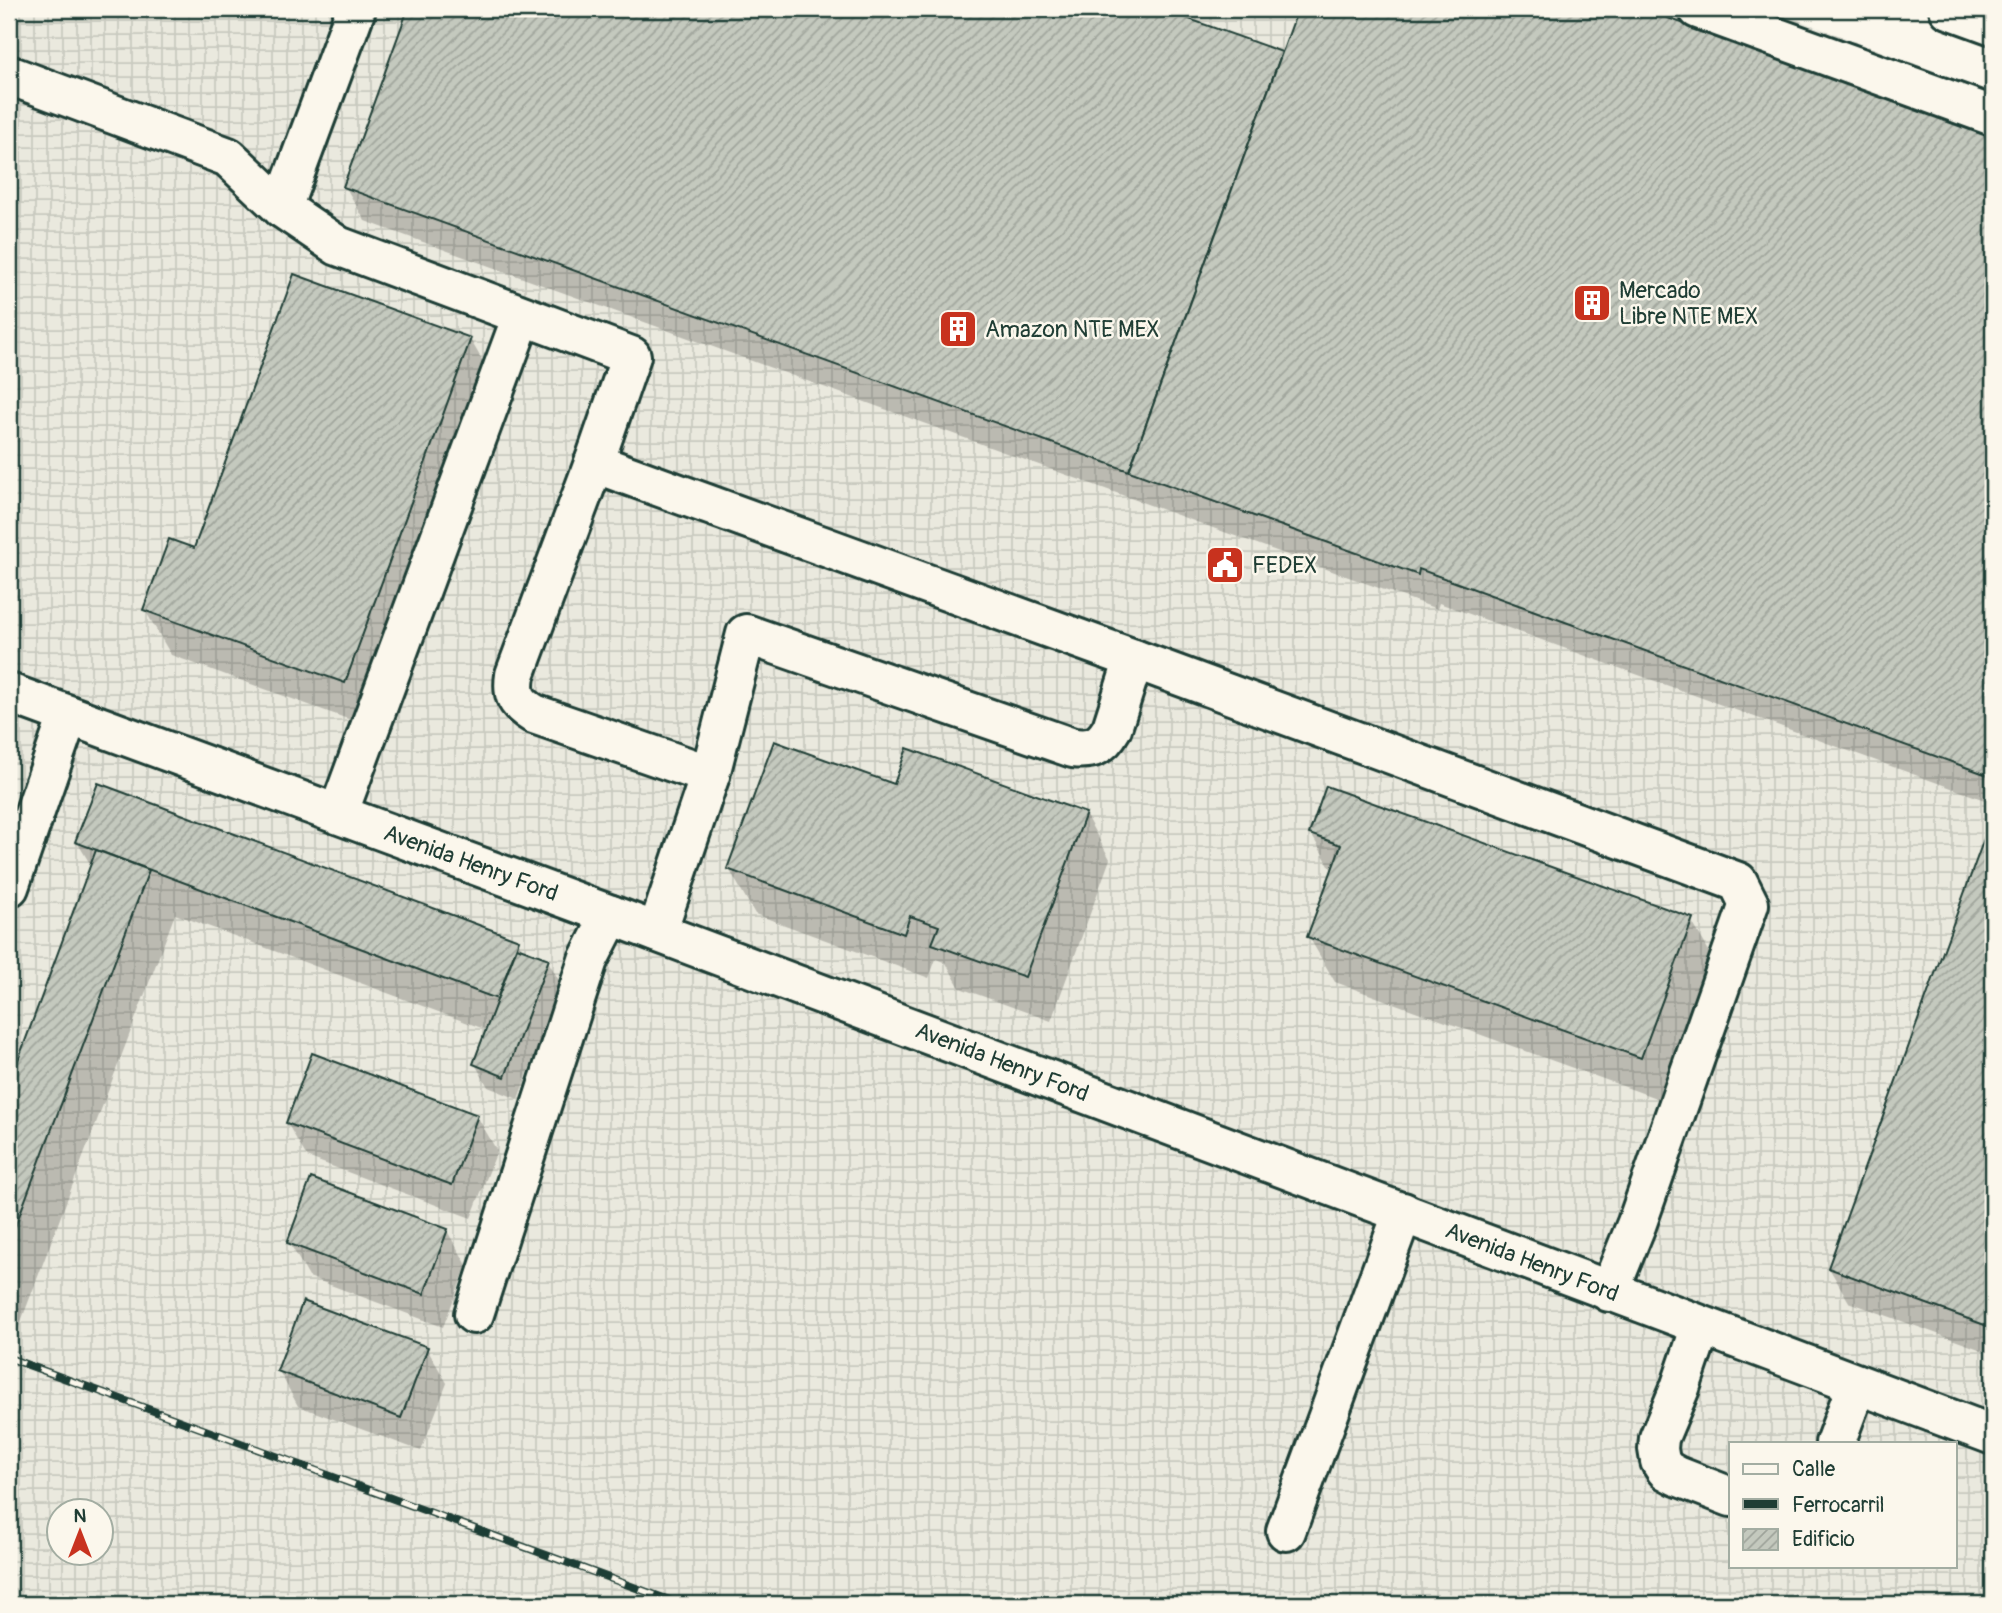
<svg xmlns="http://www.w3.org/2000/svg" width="2002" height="1613" font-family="Pangolin,sans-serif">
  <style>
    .industrial { fill: url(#industrial-grid); fill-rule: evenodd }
    .shadow { fill: #0003 }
    .building { fill: url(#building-hatch); stroke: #1f3d34; stroke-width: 2 }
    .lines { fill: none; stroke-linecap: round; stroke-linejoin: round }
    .minor-casing { stroke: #1f3d34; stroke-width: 44 }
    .minor { stroke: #fbf7ec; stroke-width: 38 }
    .rail-casing { stroke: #1f3d34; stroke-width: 8 }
    .rail { stroke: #fbf7ec; stroke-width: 5; stroke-dasharray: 16; stroke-linecap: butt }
    .labels { text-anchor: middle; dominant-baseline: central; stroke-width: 5; stroke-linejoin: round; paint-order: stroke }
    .poi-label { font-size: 23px; fill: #1f3d34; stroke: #fbf7ec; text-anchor: start }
    .street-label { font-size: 23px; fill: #1f3d34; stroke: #fbf7ec }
  </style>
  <defs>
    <pattern id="industrial-grid" width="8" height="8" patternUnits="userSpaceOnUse" patternTransform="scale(1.75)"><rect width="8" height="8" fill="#eae9de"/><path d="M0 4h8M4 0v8" fill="none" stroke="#c8c9bf"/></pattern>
    <pattern id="building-hatch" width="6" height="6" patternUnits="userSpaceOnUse" patternTransform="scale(1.75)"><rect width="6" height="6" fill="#c4c9be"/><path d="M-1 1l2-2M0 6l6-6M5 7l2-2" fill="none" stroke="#9fa49b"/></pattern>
  </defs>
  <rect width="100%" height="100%" fill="#fbf7ec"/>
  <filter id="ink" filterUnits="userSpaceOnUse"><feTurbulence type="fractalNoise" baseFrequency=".0143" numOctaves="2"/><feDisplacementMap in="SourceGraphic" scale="14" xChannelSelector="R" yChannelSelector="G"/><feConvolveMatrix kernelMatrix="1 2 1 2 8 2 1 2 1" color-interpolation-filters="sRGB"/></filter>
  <g filter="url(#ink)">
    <path class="industrial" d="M9,9h1760l224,84v1511h-1984zM1731,1443h224v123h-224zM60,1512h42v42h-42z"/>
    <g class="shadow">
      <path d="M410,9h746l127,46 17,-46h338l355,128v666l-554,-200 -2,6 -1072,-388 -20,-35z"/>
      <path d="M470,339l26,45 -126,343 -199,-72 -26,-45 51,-59z"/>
      <path d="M895,786l190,28 25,45 -59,162 -91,-33 -14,-25 -10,-4 -7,19 -174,-64 -26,-45z"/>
      <path d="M1993,819v535l-144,-52 -20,-34z"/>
      <path d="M1311,834l380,86 26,45 -50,137 -332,-120 -26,-45 24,-65z"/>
      <path d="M77,842l441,100 5,9 25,10 13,23 -43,115 -30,-12 -13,-23 12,-34 -312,-116 -164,434 -2,-1v-276l6,2 77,-206z"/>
      <path d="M477,1116l20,35 -26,67 -164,-61 -20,-34z"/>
      <path d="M447,1231l20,34 -24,62 -134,-50 -20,-35z"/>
      <path d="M427,1349l20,34 -26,68 -123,-45 -19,-35z"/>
    </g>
    <g class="building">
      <path d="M408,9h753l121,43 -153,419 -786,-284z"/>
      <path d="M1298,9h345l350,126v642l-574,-208 -1,6 -289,-104z"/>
      <path d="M294,274l177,64 -126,345 -202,-73 26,-71 25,9z"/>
      <path d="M774,741l120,43 13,-36 179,65 -61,164 -93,-33 7,-18 -29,-10 -6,18 -177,-65z"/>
      <path d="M98,783l421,157 -22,59 -422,-157z"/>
      <path d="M1326,786l367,132 -52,140 -334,-121 34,-92 -32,-11z"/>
      <path d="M1993,814v514l-165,-60z"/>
      <path d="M96,850l53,20 -140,373v-174l5,2z"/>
      <path d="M517,947l32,12 -44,118 -32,-13z"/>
      <path d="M312,1053l166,62 -26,70 -166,-62z"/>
      <path d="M311,1178l137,51 -24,65 -137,-51z"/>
      <path d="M303,1301l125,46 -27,71 -124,-47z"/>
    </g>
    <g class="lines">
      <defs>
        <g id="minor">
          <path d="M1698,9l295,107"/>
          <path d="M1949,9l44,16"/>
          <path d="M9,75l219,82 54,51 56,38 293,110 -37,107 540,196 604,223 11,22 -112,319 -28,69"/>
          <path d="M282,208l74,-199"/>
          <path d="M594,463l-79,212c-3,20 1,28 19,39l176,61"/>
          <path d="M9,693l602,222 1382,520"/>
          <path d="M338,814l184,-498"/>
          <path d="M9,887l59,-171"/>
          <path d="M657,932l53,-157 36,-141 327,114c20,2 29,-2 39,-20l22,-69"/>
          <path d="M474,1314l114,-354 23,-45"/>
          <path d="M1701,1326l-21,62 -21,50 -1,11 2,12 6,9 11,6 54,21"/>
          <path d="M1835,1443l22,-59"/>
          <path d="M1286,1531l117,-319"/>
        </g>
      </defs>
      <use href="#minor" class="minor-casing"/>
      <use href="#minor" class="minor"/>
      <defs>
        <path id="rail" d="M9,1358l671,246"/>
      </defs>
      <use href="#rail" class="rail-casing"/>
      <use href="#rail" class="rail"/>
    </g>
  </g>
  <defs>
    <symbol id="building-square" viewBox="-11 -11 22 22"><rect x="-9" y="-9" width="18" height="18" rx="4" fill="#c8321e" stroke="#fbf7ec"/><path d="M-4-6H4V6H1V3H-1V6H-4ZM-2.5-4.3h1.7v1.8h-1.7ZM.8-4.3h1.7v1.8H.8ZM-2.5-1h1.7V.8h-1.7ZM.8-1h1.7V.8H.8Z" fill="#fff"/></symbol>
    <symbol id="civic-square" viewBox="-11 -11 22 22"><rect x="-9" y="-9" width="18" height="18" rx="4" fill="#c8321e" stroke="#fbf7ec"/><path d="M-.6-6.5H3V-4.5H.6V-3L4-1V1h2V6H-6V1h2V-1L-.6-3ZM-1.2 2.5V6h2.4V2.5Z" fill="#fff"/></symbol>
  </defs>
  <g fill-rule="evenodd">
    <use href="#building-square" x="1570" y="281" width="44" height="44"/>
    <use href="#building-square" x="936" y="307" width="44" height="44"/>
    <use href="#civic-square" x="1203" y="543" width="44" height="44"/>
  </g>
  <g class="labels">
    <g class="poi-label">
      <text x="1619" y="290">Mercado<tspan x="1619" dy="26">Libre NTE MEX</tspan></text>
      <text x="985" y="329">Amazon NTE MEX</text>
      <text x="1252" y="565">FEDEX</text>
    </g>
    <g class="street-label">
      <text transform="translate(471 863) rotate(20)">Avenida Henry Ford</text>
      <text transform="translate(1002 1062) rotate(21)">Avenida Henry Ford</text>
      <text transform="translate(1532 1262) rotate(21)">Avenida Henry Ford</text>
    </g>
  </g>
  <rect width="2002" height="1613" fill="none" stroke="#fbf7ec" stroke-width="35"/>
  <rect x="18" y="18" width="1967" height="1578" fill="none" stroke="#1f3d34" stroke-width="2.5" filter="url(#ink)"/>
  <rect x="1729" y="1442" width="228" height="126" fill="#fbf7ec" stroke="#a3ada2" stroke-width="2"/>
  <rect x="1743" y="1464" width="35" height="10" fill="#fbf7ec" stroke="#a3ada2" stroke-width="2"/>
  <text x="1792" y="1476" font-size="21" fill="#1f3d34">Calle</text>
  <rect x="1743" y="1499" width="35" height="10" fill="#1f3d34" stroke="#a3ada2" stroke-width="2"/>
  <text x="1792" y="1512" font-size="21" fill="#1f3d34">Ferrocarril</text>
  <rect x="1743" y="1529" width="35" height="21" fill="url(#building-hatch)" stroke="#a3ada2" stroke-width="2"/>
  <text x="1792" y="1546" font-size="21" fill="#1f3d34">Edificio</text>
  <g transform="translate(80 1532)"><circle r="33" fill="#fbf7ec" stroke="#a3ada2" stroke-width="2"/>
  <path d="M0-5L12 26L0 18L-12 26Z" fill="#c8321e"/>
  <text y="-10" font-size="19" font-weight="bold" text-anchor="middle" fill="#1f3d34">N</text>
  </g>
</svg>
